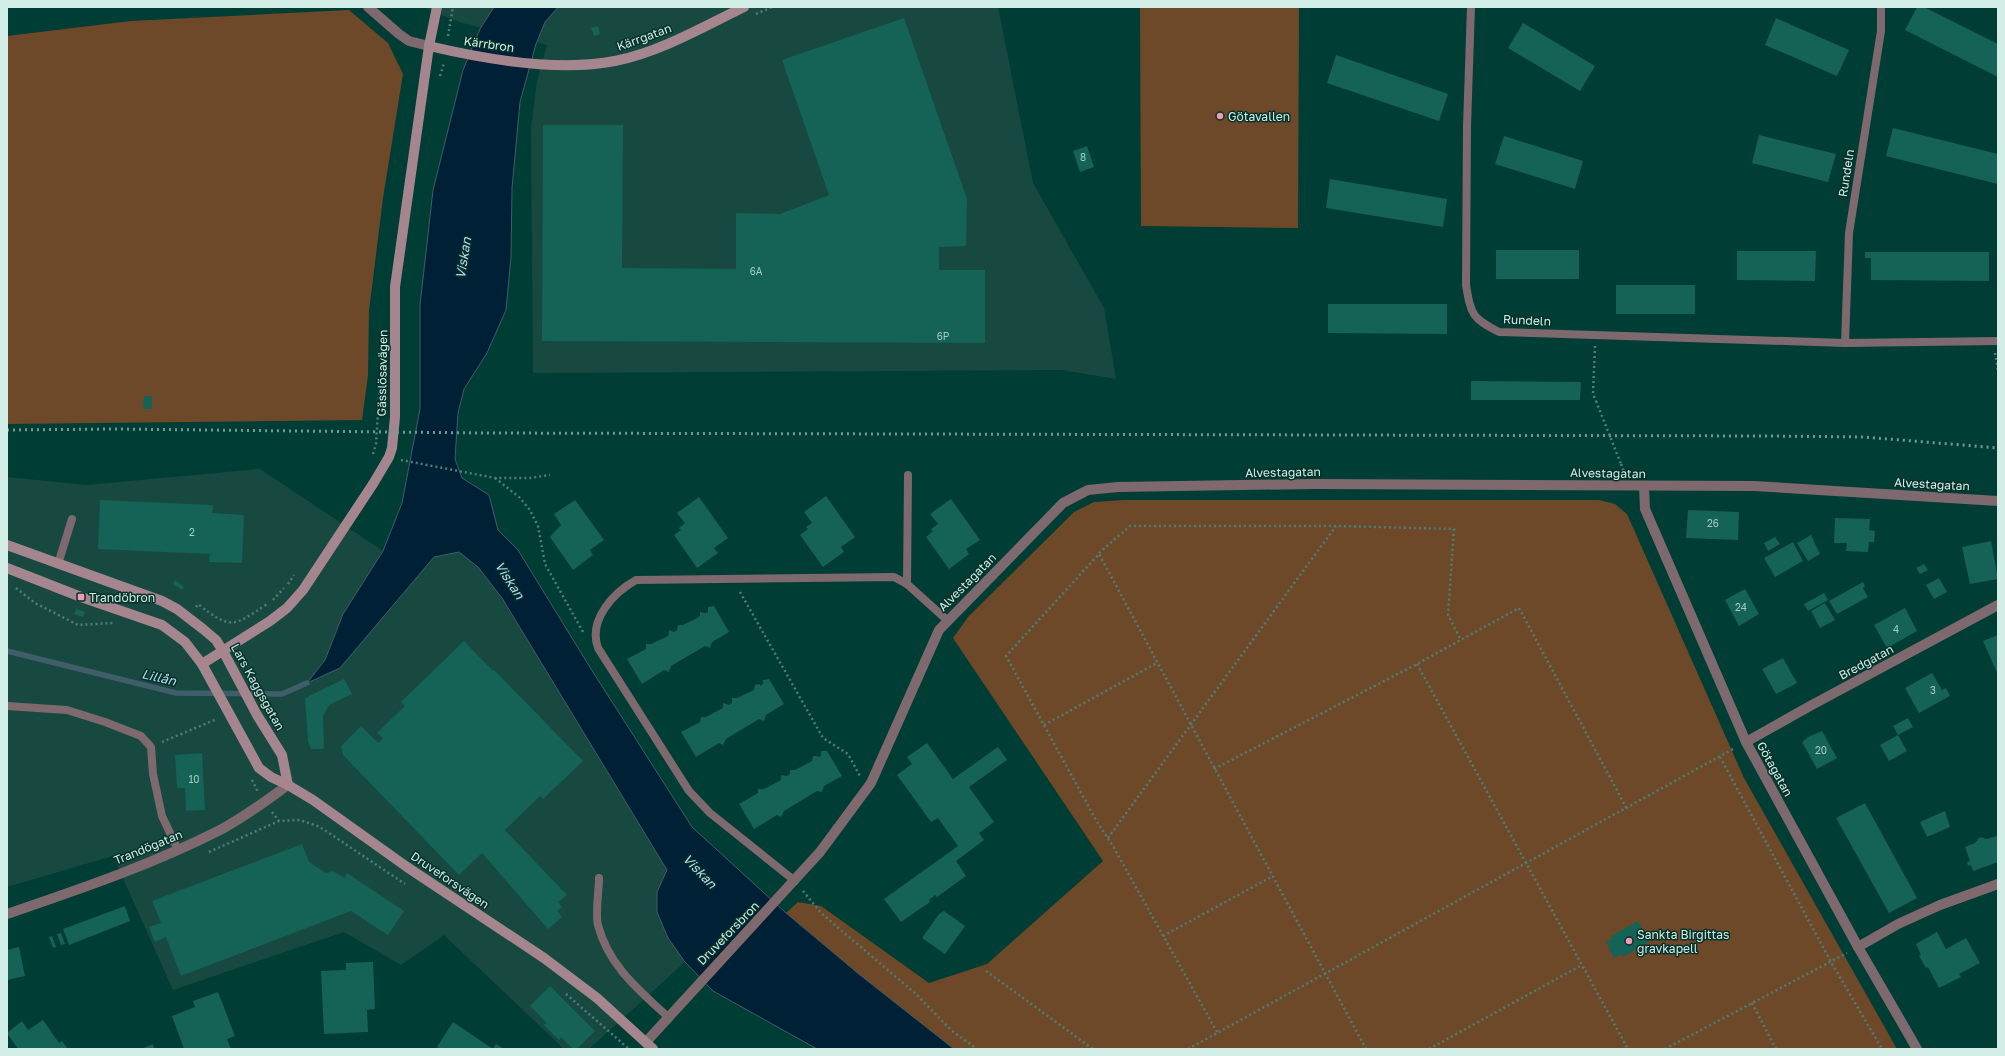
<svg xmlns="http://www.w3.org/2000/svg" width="2005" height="1056" font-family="'Golos Text',sans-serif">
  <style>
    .built { fill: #174941 }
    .green { fill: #6e4929 }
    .water { fill: #002035; stroke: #3f5e6a }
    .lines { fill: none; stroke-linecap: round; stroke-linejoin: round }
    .stream { stroke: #3f5e6a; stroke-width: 5.5 }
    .building { fill: #156257 }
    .path { stroke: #4e7e77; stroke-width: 2.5; stroke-dasharray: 2 3; stroke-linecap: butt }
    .lane { stroke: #7d696e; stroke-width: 8 }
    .street { stroke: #7d696e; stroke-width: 10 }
    .secondary { stroke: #a6868e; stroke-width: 10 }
    .rail { stroke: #709b94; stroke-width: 3; stroke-dasharray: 2 4; stroke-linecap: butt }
    .path-bridge { stroke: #4e7e77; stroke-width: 2.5; stroke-dasharray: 2 3; stroke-linecap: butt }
    .poi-dot { fill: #f09ab4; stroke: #05312a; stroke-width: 1.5 }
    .labels { text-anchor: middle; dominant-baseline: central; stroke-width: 3; stroke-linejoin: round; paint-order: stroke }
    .number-label { font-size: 10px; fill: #a3cbc3 }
    .street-label { font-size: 12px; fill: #d2eee7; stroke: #05312a }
    .poi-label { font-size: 12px; fill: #d2eee7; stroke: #05312a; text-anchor: start }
    .water-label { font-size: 13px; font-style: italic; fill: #b8d9f2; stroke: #05312a }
  </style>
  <rect width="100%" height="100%" fill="#003d35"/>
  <g class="built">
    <path d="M423,7h575l35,176 71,125 12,71 -54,-9 -529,3 -2,-245 6,-47 10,-36 -88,-23z"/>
    <path d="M260,469l123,82 -40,63 -18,46 -17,22 32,-14 94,-111 25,-5 19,15 24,31 165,272 -10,22 11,46 17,24 -96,87h-25l-120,-114 -43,30 -57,-33 -171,58 -60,-134 -106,31v-410l80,8z"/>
  </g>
  <g class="green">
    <path d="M1140,7h159l-1,221 -157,-2z"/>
    <path d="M349,10l39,33 15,31 -20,124 -14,113 -1,64 -6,45 -355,4v-388l124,-15z"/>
    <path d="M1123,500h476l16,4 12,10 117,264 153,271h-943l-94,-74 -74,-62 12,-11 23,4 108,77 58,-19 116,-103 -150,-223 15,-21 106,-105 20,-10z"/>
  </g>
  <path class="water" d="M494,7h64l-13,15 -9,22 -16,58 -8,86 -1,69 -5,53 -19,43 -23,36 -6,24 -3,46 7,19 27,17 9,35 20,20 73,119 101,158 94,86 74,62 94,74h-137l-104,-58 -28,-29 -17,-24 -11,-26v-20l10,-22 -165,-272 -24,-31 -19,-15 -25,5 -94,111 -33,15 18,-23 18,-46 40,-63 19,-48 18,-94v-104l13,-115 30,-120 17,-41z"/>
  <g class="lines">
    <path class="stream" d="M7,651l169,42 106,1 25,-11"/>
  </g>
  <g class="building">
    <path d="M1917,7h7l74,37v33l-93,-47z"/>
    <path d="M904,18l63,181 -1,47 -27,1v23h46v73l-443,-2 1,-216h80l-1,143 114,1v-56l44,1 49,-19 -47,-135z"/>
    <path d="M1776,18l73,32 -12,26 -72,-31z"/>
    <path d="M1523,23l72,43 -15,25 -72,-43z"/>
    <path d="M598,26l2,8 -6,2 -3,-8z"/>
    <path d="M1336,55l112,39 -9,27 -112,-38z"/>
    <path d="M1893,128l105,26v30l-112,-28z"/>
    <path d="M1759,135l77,19 -8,28 -76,-19z"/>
    <path d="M1504,136l79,25 -8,28 -80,-25z"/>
    <path d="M1087,146l7,21 -14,5 -7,-21z"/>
    <path d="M1330,179l117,20 -4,28 -117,-19z"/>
    <rect x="1496" y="250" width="83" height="29"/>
    <path d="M1737,251h79l-1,30 -78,-1z"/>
    <path d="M1865,252h124v29l-118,-1v-22h-6z"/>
    <rect x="1616" y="285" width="79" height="29"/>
    <path d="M1328,304h119v30l-119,-1z"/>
    <path d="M1471,381l110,1 -1,18h-109z"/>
    <path d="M144,396h8v13h-9z"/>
    <path d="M826,496l29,41 -14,10 3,5 -21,15 -23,-32 8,-6 -2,-2 6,-4 -8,-11z"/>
    <path d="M699,497l29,41 -14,10 4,5 -21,15 -23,-33 7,-5 -2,-2 6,-5 -8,-10z"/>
    <path d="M951,499l29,41 -14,9 3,5 -20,15 -23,-32 7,-6 -2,-2 7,-5 -8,-10z"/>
    <path d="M100,500l113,5 -1,8 32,2 -2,48 -33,-1 1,-8 -112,-5z"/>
    <path d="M575,500l29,40 -14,10 3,5 -20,15 -23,-33 11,-12 -7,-11z"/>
    <path d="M1688,510l51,2 -1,28 -52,-2z"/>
    <path d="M1835,518l35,1 -1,11 6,1 -1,11h-5l-1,10 -22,-1 1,-8h-13z"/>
    <path d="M1811,535l9,19 -12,7 -11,-18z"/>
    <path d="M1775,537l5,7 -12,7 -4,-8z"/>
    <path d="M1991,541l7,38 -28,5 -8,-37z"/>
    <path d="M1793,542l10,19 -28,16 -11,-19z"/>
    <path d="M1924,564l4,6 -8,4 -4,-6z"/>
    <path d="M1939,578l8,14 -13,7 -8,-14z"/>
    <path d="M175,580l9,7 -2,3 -9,-6z"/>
    <path d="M1863,582l2,4 -2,2 5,9 -31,17 -8,-13z"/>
    <path d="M1745,589l14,25 -20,12 -14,-26z"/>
    <path d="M1824,593l4,7 -20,11 -4,-7z"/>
    <path d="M1825,603l10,17 -15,8 -9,-17z"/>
    <path d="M714,606l15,26 -17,10 -2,6 -5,-2 -34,20 -2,6 -5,-2 -22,14 -15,-25 19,-10v-5h5l17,-8 1,-6 5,2 3,-2 1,-5h5l14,-7 3,-2v-4l6,1 2,-1v-5z"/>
    <path d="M1905,608l12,23 -30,17 -13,-23z"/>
    <path d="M76,609l9,3 -2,5 -9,-3z"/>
    <path d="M1998,635v40l-15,-34z"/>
    <path d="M464,641l29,30 1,-1 89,91 -40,38 -3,-3 -35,34 62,65 -9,7 4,5 -5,4 5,6 -14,12 -66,-76 -23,22 -116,-120 -2,-9 20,-20 17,17 5,-5 -6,-5 28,-27 -4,-4z"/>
    <path d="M1783,658l14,25 -21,11 -14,-25z"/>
    <path d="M1932,673l10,17 4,-2 4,8 -31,17 -14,-25z"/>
    <path d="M344,679l8,15 -23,11 -6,11 1,33h-13l-3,-8 -3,-43z"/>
    <path d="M769,679l15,25 -18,11 -2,6 -5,-2 -33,20 -3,6 -4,-2 -23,14 -15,-25 19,-10 1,-5h5l17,-9v-5l6,2 3,-2v-5h5l17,-8 1,-5 5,-1v2l3,-2v-4z"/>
    <path d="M1908,718l5,9 -15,8 -5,-9z"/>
    <path d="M1822,731l15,27 -20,11 -15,-27 6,-5z"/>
    <path d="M1898,735l9,16 -18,10 -9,-16z"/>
    <path d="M927,743l26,36 45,-32 9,13 -38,27 25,35 -15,11 5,7 -28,21 10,15 -29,21 -2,-2 -6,5 1,2 -29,20 -17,-23 74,-53 -20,-28 -7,4 -34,-47 15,-11 -5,-7z"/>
    <path d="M821,751h6l15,25 -18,10 -2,6 -5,-1 -33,20 -3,6 -4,-2 -23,14 -15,-25 19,-11v-4h6l17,-9v-5l6,1 3,-2v-4h5l17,-9 1,-5h4l1,1 3,-1z"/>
    <path d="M202,753l3,57 -19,1 -1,-23h-8l-2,-33z"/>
    <path d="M1865,803l52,95 -28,15 -53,-95z"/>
    <path d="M1945,811l5,16 -23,10 -7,-15z"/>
    <path d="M1997,836l1,26 -25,9 -2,-6 -3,1 -1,-4 3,-1 -5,-14 10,-4 5,-6 7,2z"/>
    <path d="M302,844l7,18 17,11 7,-2 11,7 3,-5 57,38 -16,24 -37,-24 -170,65 -15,-39 -11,5 -6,-15 12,-4 -9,-22z"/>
    <path d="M125,906l5,15 -61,24 -6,-16z"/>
    <path d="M944,911l21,15 -20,28 -23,-16 17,-24z"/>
    <path d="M1638,921l11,21 -26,15 -2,-3 -7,4 -8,-16 6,-3 -1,-3z"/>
    <path d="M1937,932l9,17 20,-11 14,25 -21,11 2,3 -22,11 -11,-21 -2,1 -7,-12 2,-1 -5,-11z"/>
    <path d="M61,933l4,11 -4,1 -4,-11z"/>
    <path d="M52,936l4,11 -3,1 -4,-11z"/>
    <path d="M19,947l6,29 -18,4v-30z"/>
    <path d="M373,962l2,47 -8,1 1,22 -44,2 -3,-63 25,-1v-7z"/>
    <path d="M550,986l45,45 -18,18h-4l-12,-12 -2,3 -15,-15 3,-2 -17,-17z"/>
    <path d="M218,992l17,44 -8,3 4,10h-47l-12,-33 23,-9 -2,-6z"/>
    <path d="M43,1020l16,23 3,-2 6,8h-50l-11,-16 15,-12 6,9z"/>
    <path d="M453,1022l40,27h-53l-3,-2z"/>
    <path d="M153,1044l1,5h-13z"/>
    <path d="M496,1044l8,5h-11z"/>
  </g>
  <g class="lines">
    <g class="path">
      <path d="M756,14l16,-7"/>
      <path d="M448,36l5,-29"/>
      <path d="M440,76l4,-13"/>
      <path d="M1595,346l-2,48 3,7"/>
      <path d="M1995,353l3,17"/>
      <path d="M373,454l3,-10 4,-63"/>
      <path d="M401,460l94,18h35l20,-3"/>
      <path d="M1621,464l3,8h-1"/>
      <path d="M495,478l24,19 11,13 8,16 7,38 38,68"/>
      <path d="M1099,553l31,-27h207l117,3 -6,86 13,25"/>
      <path d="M288,584l6,-9"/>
      <path d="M16,588l19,15 43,22 35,-2"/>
      <path d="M740,592l83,146 25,16 12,22"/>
      <path d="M273,600l11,-12"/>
      <path d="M196,607l2,-3c33,26 35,23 69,0"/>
      <path d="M1417,664l211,385"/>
      <path d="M1044,725l113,-62"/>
      <path d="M162,742l55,-23"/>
      <path d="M1720,757l111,205 51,87"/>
      <path d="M1214,769l203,-105 102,-56 108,201"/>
      <path d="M252,780l6,12"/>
      <path d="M272,812l7,9"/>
      <path d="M1108,838l228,-312"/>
      <path d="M209,852l70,-31 21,-1 20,7 85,57"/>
      <path d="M803,891l18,22 95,81 36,37 25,18"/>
      <path d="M1163,936l110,-60"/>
      <path d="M986,971l107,78"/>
      <path d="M566,994l63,55"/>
      <path d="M1752,1003l24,46"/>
      <path d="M1217,1032l-103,-184 -18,-28 -90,-164 93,-102 267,495"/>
      <path d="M1188,1049l547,-301"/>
      <path d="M1429,1049l153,-84"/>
      <path d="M1665,1049l182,-96"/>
    </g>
    <g class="lane">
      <path d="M1471,7l-4,119 -1,159c5,30 6,33 33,47l346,11 153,-2"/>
      <path d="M1845,343l4,-110 32,-202v-24"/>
      <path d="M58,564l14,-45"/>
      <path d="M907,584l1,-109"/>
      <path d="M7,706l60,4 38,12 36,14 10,11 2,27 9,42 16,34"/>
      <path d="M599,878c0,13 -4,35 -1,47 10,40 41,65 70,92"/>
      <path d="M795,881l-85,-68 -21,-22 -91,-143c-10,-28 15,-55 38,-68l258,-3 13,7 40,36"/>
    </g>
    <g class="street">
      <path d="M368,7l31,27 10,7 20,5"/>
      <path d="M1644,487l1,22 101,233 112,205 59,102"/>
      <path d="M1746,742l64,-36 188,-101"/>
      <path d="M7,914c73,-25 147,-50 215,-85 24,-13 45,-29 66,-44"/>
      <path d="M1858,947l40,-23 42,-19 58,-21"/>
      <path d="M646,1042l174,-190 51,-69 68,-153 124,-127 25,-13 30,-3 194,-3 442,2 244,15"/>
    </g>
    <g class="secondary">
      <path d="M429,46c55,13 130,26 186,15 45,-9 88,-34 129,-54"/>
      <path d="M7,545l155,56 15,8 26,20 13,11 7,11 34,64 25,40 6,30"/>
      <path d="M7,568l74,29 81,28 23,17 17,22 57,104 12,9 17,8 25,15 94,67 137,91 53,40 56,51"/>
      <path d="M202,664l68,-43 17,-13 16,-18 70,-106 16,-27 3,-9 3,-31v-130l34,-241 8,-39"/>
    </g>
    <path class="rail" d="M7,430l109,-1 366,4 1287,3 95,1 134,11"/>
    <path class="path-bridge" d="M1596,401l25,63"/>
  </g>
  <g class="poi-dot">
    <circle cx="1220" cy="116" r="4"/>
    <rect x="77" y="593" width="8" height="8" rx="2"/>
    <circle cx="1629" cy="941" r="4"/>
  </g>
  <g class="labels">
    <g class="number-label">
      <text x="1083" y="157">8</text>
      <text x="756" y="271">6A</text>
      <text x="943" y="336">6P</text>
      <text x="1713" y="523">26</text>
      <text x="192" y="532">2</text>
      <text x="1741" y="607">24</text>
      <text x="1896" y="629">4</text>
      <text x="1933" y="690">3</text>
      <text x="1821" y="750">20</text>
      <text x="194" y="779">10</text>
    </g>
    <g class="street-label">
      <text transform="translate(644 37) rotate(-20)">Kärrgatan</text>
      <text transform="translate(489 44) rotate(8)">Kärrbron</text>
      <text transform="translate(1846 173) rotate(-81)">Rundeln</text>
      <text transform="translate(1527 320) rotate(3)">Rundeln</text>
      <text transform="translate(382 373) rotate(-89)">Gässlösavägen</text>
      <text transform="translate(1283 472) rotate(-1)">Alvestagatan</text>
      <text transform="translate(1608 473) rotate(1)">Alvestagatan</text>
      <text transform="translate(1932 484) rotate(3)">Alvestagatan</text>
      <text transform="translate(967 582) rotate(-45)">Alvestagatan</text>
      <text transform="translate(1866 662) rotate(-28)">Bredgatan</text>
      <text transform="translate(258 687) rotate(61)">Lars Kaggsgatan</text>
      <text transform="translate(1775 769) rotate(61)">Götagatan</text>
      <text transform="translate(148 847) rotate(-22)">Trandögatan</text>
      <text transform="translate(450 880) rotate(34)">Druveforsvägen</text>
      <text transform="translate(728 933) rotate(-46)">Druveforsbron</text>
    </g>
    <g class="poi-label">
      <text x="1228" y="116">Götavallen</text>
      <text x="89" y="597">Trandöbron</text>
      <text x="1637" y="934">Sankta Birgittas<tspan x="1637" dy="14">gravkapell</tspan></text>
    </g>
    <g class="water-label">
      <text transform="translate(463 258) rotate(-81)">Viskan</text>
      <text transform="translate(510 580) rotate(57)">Viskan</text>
      <text transform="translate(159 677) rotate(13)">Lillån</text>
      <text transform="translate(700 871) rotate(46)">Viskan</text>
    </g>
  </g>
  <rect width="2005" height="1056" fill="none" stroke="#d2eee7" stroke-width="16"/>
</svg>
